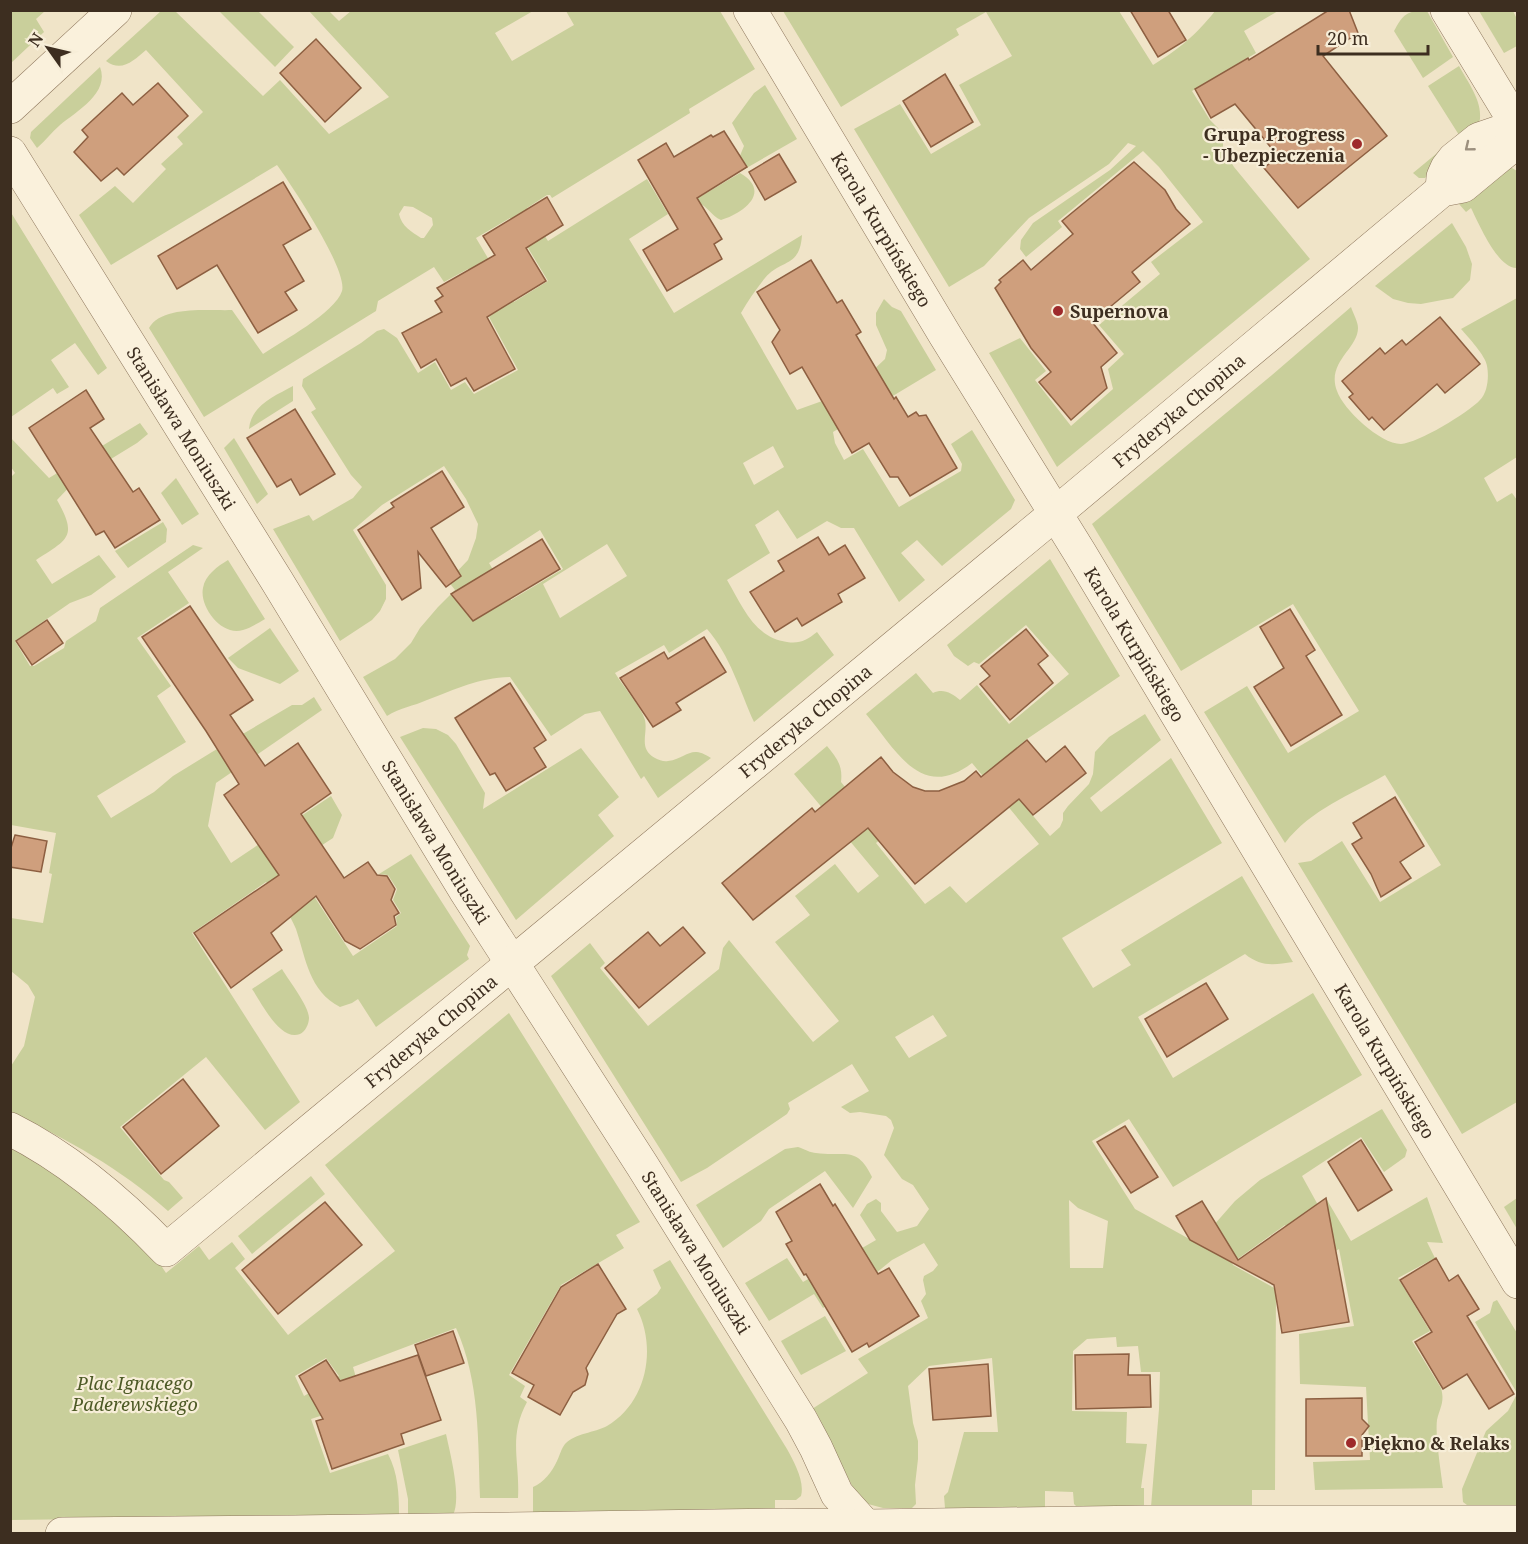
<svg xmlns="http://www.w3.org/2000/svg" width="1528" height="1544" font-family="'Noto Serif',serif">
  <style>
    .green { fill: #c9cf9b; fill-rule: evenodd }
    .building { fill: #cf9f7d; stroke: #8d5f41; stroke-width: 1.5 }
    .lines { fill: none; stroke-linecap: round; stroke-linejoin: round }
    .street-casing { stroke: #8d765c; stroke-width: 34 }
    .street { stroke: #faf1dc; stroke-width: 33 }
    .oneway { stroke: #9c907e }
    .poi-dot { fill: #9e2a2b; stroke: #f7eed8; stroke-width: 2 }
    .labels { text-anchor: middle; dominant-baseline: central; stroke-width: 4.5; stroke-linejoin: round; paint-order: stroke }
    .poi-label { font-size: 18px; font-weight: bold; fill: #3d2e20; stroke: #f7eed8; text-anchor: start }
    .street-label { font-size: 18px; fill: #3d2e20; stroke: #f7eed8 }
    .park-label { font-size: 18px; font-style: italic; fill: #4d5a26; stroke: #f7eed8 }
  </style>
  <rect width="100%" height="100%" fill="#f0e4c8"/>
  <g class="green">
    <path d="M11,10l34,1 -9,8 8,13 -33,31z"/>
    <path d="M1419,10l8,1 26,46 -30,21 -29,-47c7,-13 10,-18 25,-21z"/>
    <path d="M161,11h14l88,85 17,-16 49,54 60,-37 -80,-86h20l10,10 12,-10h182l-38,22 17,28 62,-36 -8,-14h154l35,58 -66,40 1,4 -138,85 -2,-3h-3l-20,13 21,33 99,-62 21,35 -39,25 45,74 128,-78c-2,33 -21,24 -37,43 -9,11 -17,23 -24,35l56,97 42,-15 28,-19 18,-17 2,-9 -11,-25v-12l8,-14 8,8 9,4 35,59 -103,62 2,11 9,17 19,-11 36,58 62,-36 1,-7 -11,-20 21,-14 43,70 -4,9 -69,57 -25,-26 -16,13 24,27 -26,22 -45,-74h-13l-14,-7 -30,18 -19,-29 -23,15 15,28 -43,27c15,25 27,58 60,62 13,2 20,-2 30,-10l17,23 -80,67c-14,-31 -24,-67 -47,-93l-38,24 -5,-8 -49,28c7,12 27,35 30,47 3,15 -7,28 10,38 4,2 9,4 13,3 20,-3 22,-17 43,-3l-53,40 -14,-22 -3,3 -41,-68 -15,3 -34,22 -41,-59c-32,1 -54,12 -83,23 -13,6 -28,8 -40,16l-24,-39 32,-18 16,-16 9,-15 18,-21 17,-17 -7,-9 20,-21 8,-22 2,-14 -12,-25 -22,-33 -62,39 -29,25 33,55v14l-6,12 -8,9 -32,21 -67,-112 36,-14 4,6 40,-23 9,-11 -11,-12 -40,-63 5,-3 -14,-23 1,-7 58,-36 16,-12 7,-2 13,9 21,35 17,-11 16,28 14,-8 9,12 44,-24 -29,-53 6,-5 -27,-43 -24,13 -10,-15 -56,34 -2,10 -172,106 -55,-89c13,-23 60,-17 83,-18l31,44c19,-13 72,-41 79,-63 6,-21 -51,-107 -65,-126l-166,100 -32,-50 36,-29 18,17 33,-34 -5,-5 22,-20 -6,-7 26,-25 -57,-62c-12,10 -24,23 -40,11zM404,206l9,1 19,11 1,7 -9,13h-3c-10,-7 -19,-11 -22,-24zM510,218l38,63 -34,21 -38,-64zM773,446l11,21 -30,18 -11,-22zM540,530l23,39 -52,31 -22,-37zM607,544l20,32 -67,42 -17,-34z"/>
    <path d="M219,11h39l36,36 -19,20z"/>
    <path d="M783,11h336l34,54c26,-16 43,-30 62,-54h63l-34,20 12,22 -64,38 18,29 13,13v16l11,18 76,92 -253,208 -68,-114 31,-15 26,33 -11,9 36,46 42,-37 -5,-20 16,-15 -25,-29 61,-51 -9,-12 52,-40 -44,-55 -16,-16 -85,70 4,6 -36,30 -6,-8 1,-9 12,-17 77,-53 26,-24 -8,-3 -19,21 -80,54 -45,48 -35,21 -95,-158 46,-25 31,50 50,-29 -22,-40 53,-29 -26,-44 -30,17 3,6 -118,72z"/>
    <path d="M1479,11h34l4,8v27l-13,7z"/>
    <path d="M1459,66c8,15 23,34 21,53 -1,12 -44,47 -55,59h-6l-6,-5 46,-38 -31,-49z"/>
    <path d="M100,67c10,26 -23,44 -40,58 -8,7 -15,16 -23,23l-7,-10 1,-6z"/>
    <path d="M765,85l32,54 -54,31 -4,-12 5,-12 -12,-23 22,-30z"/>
    <path d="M1507,165l10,6v97c-19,1 -38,-44 -46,-60l-5,4 -7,-8v-6z"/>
    <path d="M740,173c33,19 2,41 -19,47 -10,-4 -13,-14 -24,-18l1,-4z"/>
    <path d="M10,211l97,157 -9,7 -23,-32 -24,17 18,27 -12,7 -4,-6 -42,29z"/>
    <path d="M1452,223l14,24 6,17 -2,16 -17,18 -32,6 -13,-1 -15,-4 -18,-13z"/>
    <path d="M1517,298v159l-33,21 13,24 15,-9 5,7v602l-55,32 -164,-271 13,-2 31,-20 38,61 61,-37 -56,-90c-34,20 -74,34 -100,68l-81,-131 43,-26 41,67 71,-42 -66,-107 -112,67 -89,-147 180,-149 79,-68c2,6 7,15 7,21 0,21 -32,34 -21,63 6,18 43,53 64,53 17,-1 67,-31 79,-44 8,-8 9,-24 7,-34 -1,-10 -19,-29 -26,-37z"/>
    <path d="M293,386v15l-44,28c2,-24 26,-33 44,-43z"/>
    <path d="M140,423l8,11 -11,9 -62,38 -18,19c21,37 11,39 -21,60l16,24 47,-29 17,22 -25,18 -21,8 -55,38 15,25h4l30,-18 2,-7 30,-20 4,-13 93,-63 10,3 -35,24 21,31 -52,35 34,48 -14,10 29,46 -89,54 14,22 43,-26 19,-16 39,-24 80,-47h10l12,-8 8,13 -106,73 -8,43 23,37 100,-67 11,19 -9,23 -40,26 60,92 44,-30 -1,-9 5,-4 -8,-13 4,-11 -9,-14 -9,-1 32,-20 59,92 -3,9 2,4 -93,68 -18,-28 -6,4 -12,4c-31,-16 -34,-48 -44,-78 -7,-17 -19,-32 -30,-47l-74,51 108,169 -35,28 -59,-73 -86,70 44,53 5,2 14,16 -15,13c-49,-44 -99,-70 -157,-99v-46l13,-20 11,-49 -7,-12 -17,-14v-53l32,5 9,-49 -3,-1 7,-40 -45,-8 -1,-347 5,-5 -4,-6 -1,-30 39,41z"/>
    <path d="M234,438l34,56 -11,10 -33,-56z"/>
    <path d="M176,478l23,36 -17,11 -21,-32z"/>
    <path d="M163,522l4,7 -1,13 -38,26 -13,-17z"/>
    <path d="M1050,559l70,117 -93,63 -34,29 57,68 10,-9 3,-7v-7l5,-7 21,-22 4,-10 2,-22 14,-15 36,-23 16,26 -71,58 11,14 70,-54 51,85 -160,95 31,50 38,-23 -10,-15 121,-74 51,86c-19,3 -32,5 -48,-8l-107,63 35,61 140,-85 49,82 -189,112 -44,-68 -37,22 43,68 58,32 13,-7 29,-33 25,-21 122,-71 25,41 -2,7 -21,15 -23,-35 -59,39 16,29 9,-5 24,41 76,-44 16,46 -16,-1 8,16 -37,20 32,53 -18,10 29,47c4,14 -1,19 -4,32 -2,14 4,52 6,68l-128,2 -2,-28 57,-2 -4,-73 -66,-3 -1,-50 55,-8 -15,-77 -28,17 -26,-41 -53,38 1,2 43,24 -1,201h-23v16l-101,1 8,-98 1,-37h-19l-3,-26 -21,1 -1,-10 -29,2 -14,12 -1,60 55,1 -1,31 21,1 -6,44h3v19l-66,1 -4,-4 -1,-12 -28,-1v16l-100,1 -1,-12 4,-4 16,-60h34l-6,-74 -63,8 -21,20 5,37 5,18v18l-3,26 1,19 -4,4h-29l-15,-4 -8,-6 -5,-6 -39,-80 -4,-3 56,-36 -10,-14 70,-41 -7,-17 5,-7 -3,-14 1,-4 9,-5 5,-6 -14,-22 -32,17 -27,22 -42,26 -9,-14 -45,27 -24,-38 42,-25 16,24 73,-42 -16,-25 7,-11 9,-5 5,4v8l16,21 20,-6 12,-17 -16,-24 -11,-6 -18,-24 10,-27 -3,-8 -5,-4 -26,-4 -10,1 -9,-6 28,-16 -17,-27 -64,39 2,6 -3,5 -80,54 -26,14 -130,-206 39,-33 15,20 -5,5 48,58 71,-57 4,-21 6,-8 84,102 26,-21 -64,-79 35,-27 -15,-19 40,-32 23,29 21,-17 -85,-102 33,-28c10,12 16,20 14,36l36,44 4,13 -5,4 49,61 25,-18 16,17 73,-59 -67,-81c-51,39 -76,-13 -106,-49l50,-41 17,20c10,-5 19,0 27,7l17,-15 32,39 60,-50 -43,-49 -47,39 -5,-2 -6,4 -14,-10 -7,-11zM933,1015l14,21 -38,22 -14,-21zM1069,1200l9,8 30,13 -5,47h-33z"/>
    <path d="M228,560l37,59c-7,4 -15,9 -22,11 -21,7 -44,-23 -40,-42 2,-13 15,-22 25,-28z"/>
    <path d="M270,628l29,43 -19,13 -42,-16 -10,-10z"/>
    <path d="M423,728l13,1 12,6 8,9 29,49 -2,16 98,-61 38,49 -21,18 16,21 -98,84 -116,-183z"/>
    <path d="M282,969c7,12 27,37 27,49 0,6 -4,14 -9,16 -20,8 -39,-32 -48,-45z"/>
    <path d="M509,1013l131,209 -24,13 8,13 -63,37 -52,90 16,11 -5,11 7,5c-19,35 -7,59 -9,96h-38c-2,-57 0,-117 -24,-170l-103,39 10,35 -52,17 19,54 58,-19c10,19 11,40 11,61l-388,5 -1,-376 59,36 91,84 6,9 33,-27 10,14 23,-18 13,17 -10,9 53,67 107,-84 -70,-86zM326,1358l13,18 -35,20 -9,-20z"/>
    <path d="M798,1147c6,2 13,6 18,6 29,4 41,-8 56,24l-19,31 -28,-37 -56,38 -8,12 -38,27 -27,-43 89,-56z"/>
    <path d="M311,1176l14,18 -73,60 -14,-18z"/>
    <path d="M1517,1198v31l-13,-22z"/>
    <path d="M670,1260l117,189c7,13 18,32 14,47l-5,4h-21v12h-4l-2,-3 -236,5v-27c11,-5 19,-15 24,-26 3,-6 4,-12 8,-17 11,-11 29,-11 42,-18 40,-23 50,-78 30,-117l20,-15 4,-6 -8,-18z"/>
    <path d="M1497,1300l20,33v60l-42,-71 15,-9 3,-11z"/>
    <path d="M825,1316l21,35 -45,24 -20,-34z"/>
    <path d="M1517,1394v111h-50l-4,-3 -1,-13 24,-58 22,-20z"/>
    <path d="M446,1434c4,19 16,64 7,81h-45v-16l-10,-49z"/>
  </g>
  <g class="building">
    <path d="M1130,10h38l18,30 -28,17z"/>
    <path d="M1329,10h20l9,23 -35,23 64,80 -89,72 -34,-40 14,-12 -43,-52 -24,14 -16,-29 53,-31 1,2z"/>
    <path d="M316,39l45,49 -36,34 -45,-49z"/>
    <path d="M945,74l28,48 -42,25 -28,-46z"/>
    <path d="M158,83l30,33 -64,59 -7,-7 -16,13 -27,-29 14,-15 -6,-7 40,-37 11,12z"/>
    <path d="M724,131l23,36 -50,31 25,41 -8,5 8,15 -55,32 -24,-41 35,-21 -40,-69 28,-17 8,14 37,-22 2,2z"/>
    <path d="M779,154l17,28 -31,18 -16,-28z"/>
    <path d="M1134,162l31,28 11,19 14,15 -58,48 8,10 -48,40 25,31 -16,14 6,21 -36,32 -32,-38 12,-10 -20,-24 -36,-60 6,-6 -2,-2 24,-20 8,10 42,-36 -11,-13z"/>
    <path d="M283,182l28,47 -28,16 21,36 -19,11 12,18 -39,23 -41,-68 -40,24 -19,-33z"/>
    <path d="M547,197l16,28 -37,23 20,33 -59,36 28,52 -41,22 -8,-13 -15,8 -15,-27 -15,9 -19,-35 40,-21 -7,-11 8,-5 -6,-8 58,-33 -12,-19z"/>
    <path d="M811,260l26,43 5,-3 19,32 -5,3 38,64 2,-2 12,20 8,-5 3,4 7,-1 31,53 -47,28 -12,-19h-8l-21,-34 -17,10 -50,-86 -12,7 -18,-32 8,-12 -23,-38z"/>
    <path d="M1440,317l40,47 -35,29 -8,-9 -53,46 -12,-13 -3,3 -20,-23 4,-3 -11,-13 38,-33 5,6 17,-14 4,5z"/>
    <path d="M86,390l18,29 -14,9 43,64 6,-4 21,32 -45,28 -11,-17 -8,4 -67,-107z"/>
    <path d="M295,409l40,65 -35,21 -9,-16 -14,8 -30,-49z"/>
    <path d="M442,471l22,36 -33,21 30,48 -15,11 -28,-35 3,36 -19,12 -44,-70 36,-23 -3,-4z"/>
    <path d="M818,537l11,18 16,-10 20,33 -27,16 4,8 -40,24 -5,-8 -22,14 -25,-40 34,-21 -6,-10z"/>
    <path d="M542,539l18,30 -87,52 -22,-27z"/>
    <path d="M190,606l63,94 -23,15 35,51 33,-23 33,50 -30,21 43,64 24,-16 9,13 10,1 8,13 -4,11 8,13 -5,3 2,9 -36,24 -15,-8 -29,-45 -45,37 11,17 -51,38 -37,-55 85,-58 -55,-80 15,-11 -33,-53 -64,-94z"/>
    <path d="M1290,609l25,41 -9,6 36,59 -51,31 -37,-59 30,-19 -24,-41z"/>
    <path d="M47,620l16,23 -31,22 -16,-24z"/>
    <path d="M1026,629l22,27 -10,8 15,19 -43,37 -30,-36 10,-8 -9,-10z"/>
    <path d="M704,637l22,35 -50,31 5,7 -28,17 -33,-49 44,-26 4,7z"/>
    <path d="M510,683l36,57 -12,8 12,19 -40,24 -11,-18 -5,2 -35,-57z"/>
    <path d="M1027,740l19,22 19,-16 21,27 -53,42 -14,-16 -104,85 -47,-56 -115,92 -31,-37 90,-75 3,4 66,-55 12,15 20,15 12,4h14l25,-10 12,-10 5,6z"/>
    <path d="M1395,797l29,49 -24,16 11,16 -30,19 -10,-23 -19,-30 10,-6 -9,-15z"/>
    <path d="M15,835l32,6 -6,31 -31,-5v-16z"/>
    <path d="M683,927l22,26 -66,55 -34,-40 43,-36 12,14z"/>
    <path d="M1206,983l22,36 -61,38 -22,-38z"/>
    <path d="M183,1079l36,47 -58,48 -38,-47z"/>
    <path d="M1125,1126l33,51 -27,16 -34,-51z"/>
    <path d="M1361,1140l31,50 -34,21 -30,-49z"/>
    <path d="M820,1184l13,22 2,-2 43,70 11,-6 30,48 -50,31 -2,-4 -15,9 -46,-78 -2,1 -18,-31 6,-3 -16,-29z"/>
    <path d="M1326,1198l23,124 -67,11 -8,-48 -84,-45 -14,-24 26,-15 36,59z"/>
    <path d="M325,1202l37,43 -84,69 -36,-44z"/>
    <path d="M1436,1258l13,23 9,-6 21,34 -12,7 47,78 -25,15 -22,-35 -24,15 -28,-47 17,-10 -32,-52z"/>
    <path d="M598,1264l28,45 -9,5 -31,54 2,6 -3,11 -12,7 -13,23 -32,-18 6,-12 -22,-12 49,-86z"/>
    <path d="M453,1331l11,32 -38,13 -11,-31z"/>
    <path d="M1129,1354l-1,21h22l1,32 -75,2 -1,-54z"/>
    <path d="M418,1355l23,65 -40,14 3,10 -72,25 -16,-48 7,-2 -24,-43 27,-16 14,21z"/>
    <path d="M988,1364l3,52 -58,4 -4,-51z"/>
    <path d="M1362,1398v21l7,7 -7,9v21h-56v-57z"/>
  </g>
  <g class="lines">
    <defs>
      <g id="street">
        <path id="s1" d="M750,10l195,325 135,218 438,729"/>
        <path d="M1447,10l71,117"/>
        <path d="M10,107l105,-97"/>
        <path id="s2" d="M10,153l267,428 188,309 177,275 159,255 15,28 21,46 36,40"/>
        <path d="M1442,190l1,-13 4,-9 7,-9 25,-20 38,-13"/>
        <path id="s3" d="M10,1129c60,30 110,73 156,121l889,-736 387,-324 21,-4 29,-24 16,-13 9,-23"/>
        <path d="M62,1534l232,-2 490,-7 84,1 280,-4h370"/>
      </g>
    </defs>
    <use href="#street" class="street-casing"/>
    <use href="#street" class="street"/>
  </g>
  <defs><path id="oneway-chevron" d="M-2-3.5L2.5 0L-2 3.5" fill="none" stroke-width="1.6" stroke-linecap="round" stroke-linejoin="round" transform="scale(1.5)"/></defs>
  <use class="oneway" href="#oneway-chevron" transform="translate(1469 147) rotate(141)"/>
  <g class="poi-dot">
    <circle cx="1357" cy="144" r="6"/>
    <circle cx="1058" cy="311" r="6"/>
    <circle cx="1351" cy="1443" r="6"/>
  </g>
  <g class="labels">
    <g class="poi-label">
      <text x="1345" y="134" text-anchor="end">Grupa Progress<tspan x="1345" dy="21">- Ubezpieczenia</tspan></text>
      <text x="1070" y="311">Supernova</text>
      <text x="1363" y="1443">Piękno &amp; Relaks</text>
    </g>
    <g class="street-label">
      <text stroke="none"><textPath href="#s1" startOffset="256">Karola Kurpińskiego</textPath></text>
      <text stroke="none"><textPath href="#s3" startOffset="1514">Fryderyka Chopina</textPath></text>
      <text stroke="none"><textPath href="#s2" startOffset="324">Stanisława Moniuszki</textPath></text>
      <text stroke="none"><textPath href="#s1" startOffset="742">Karola Kurpińskiego</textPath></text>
      <text stroke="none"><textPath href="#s3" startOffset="1028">Fryderyka Chopina</textPath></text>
      <text stroke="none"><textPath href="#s2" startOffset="810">Stanisława Moniuszki</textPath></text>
      <text stroke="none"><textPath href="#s3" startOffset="542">Fryderyka Chopina</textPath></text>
      <text stroke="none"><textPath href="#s1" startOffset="1228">Karola Kurpińskiego</textPath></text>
      <text stroke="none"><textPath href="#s2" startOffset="1296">Stanisława Moniuszki</textPath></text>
    </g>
    <g class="park-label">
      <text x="135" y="1383">Plac Ignacego<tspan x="135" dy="21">Paderewskiego</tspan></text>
    </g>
  </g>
  <rect width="1528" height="1544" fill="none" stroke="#3d2e20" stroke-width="24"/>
  <g transform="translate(48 48) rotate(304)" stroke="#f7eed8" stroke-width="4.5" paint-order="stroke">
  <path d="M0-4.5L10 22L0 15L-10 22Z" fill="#3d2e20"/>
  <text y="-9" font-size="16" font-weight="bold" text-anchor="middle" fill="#3d2e20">N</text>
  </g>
  <path d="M1318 45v9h110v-9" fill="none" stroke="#3d2e20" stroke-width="3"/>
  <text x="1327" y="45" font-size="18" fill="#3d2e20" stroke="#f7eed8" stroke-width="4.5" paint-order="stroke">20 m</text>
</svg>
